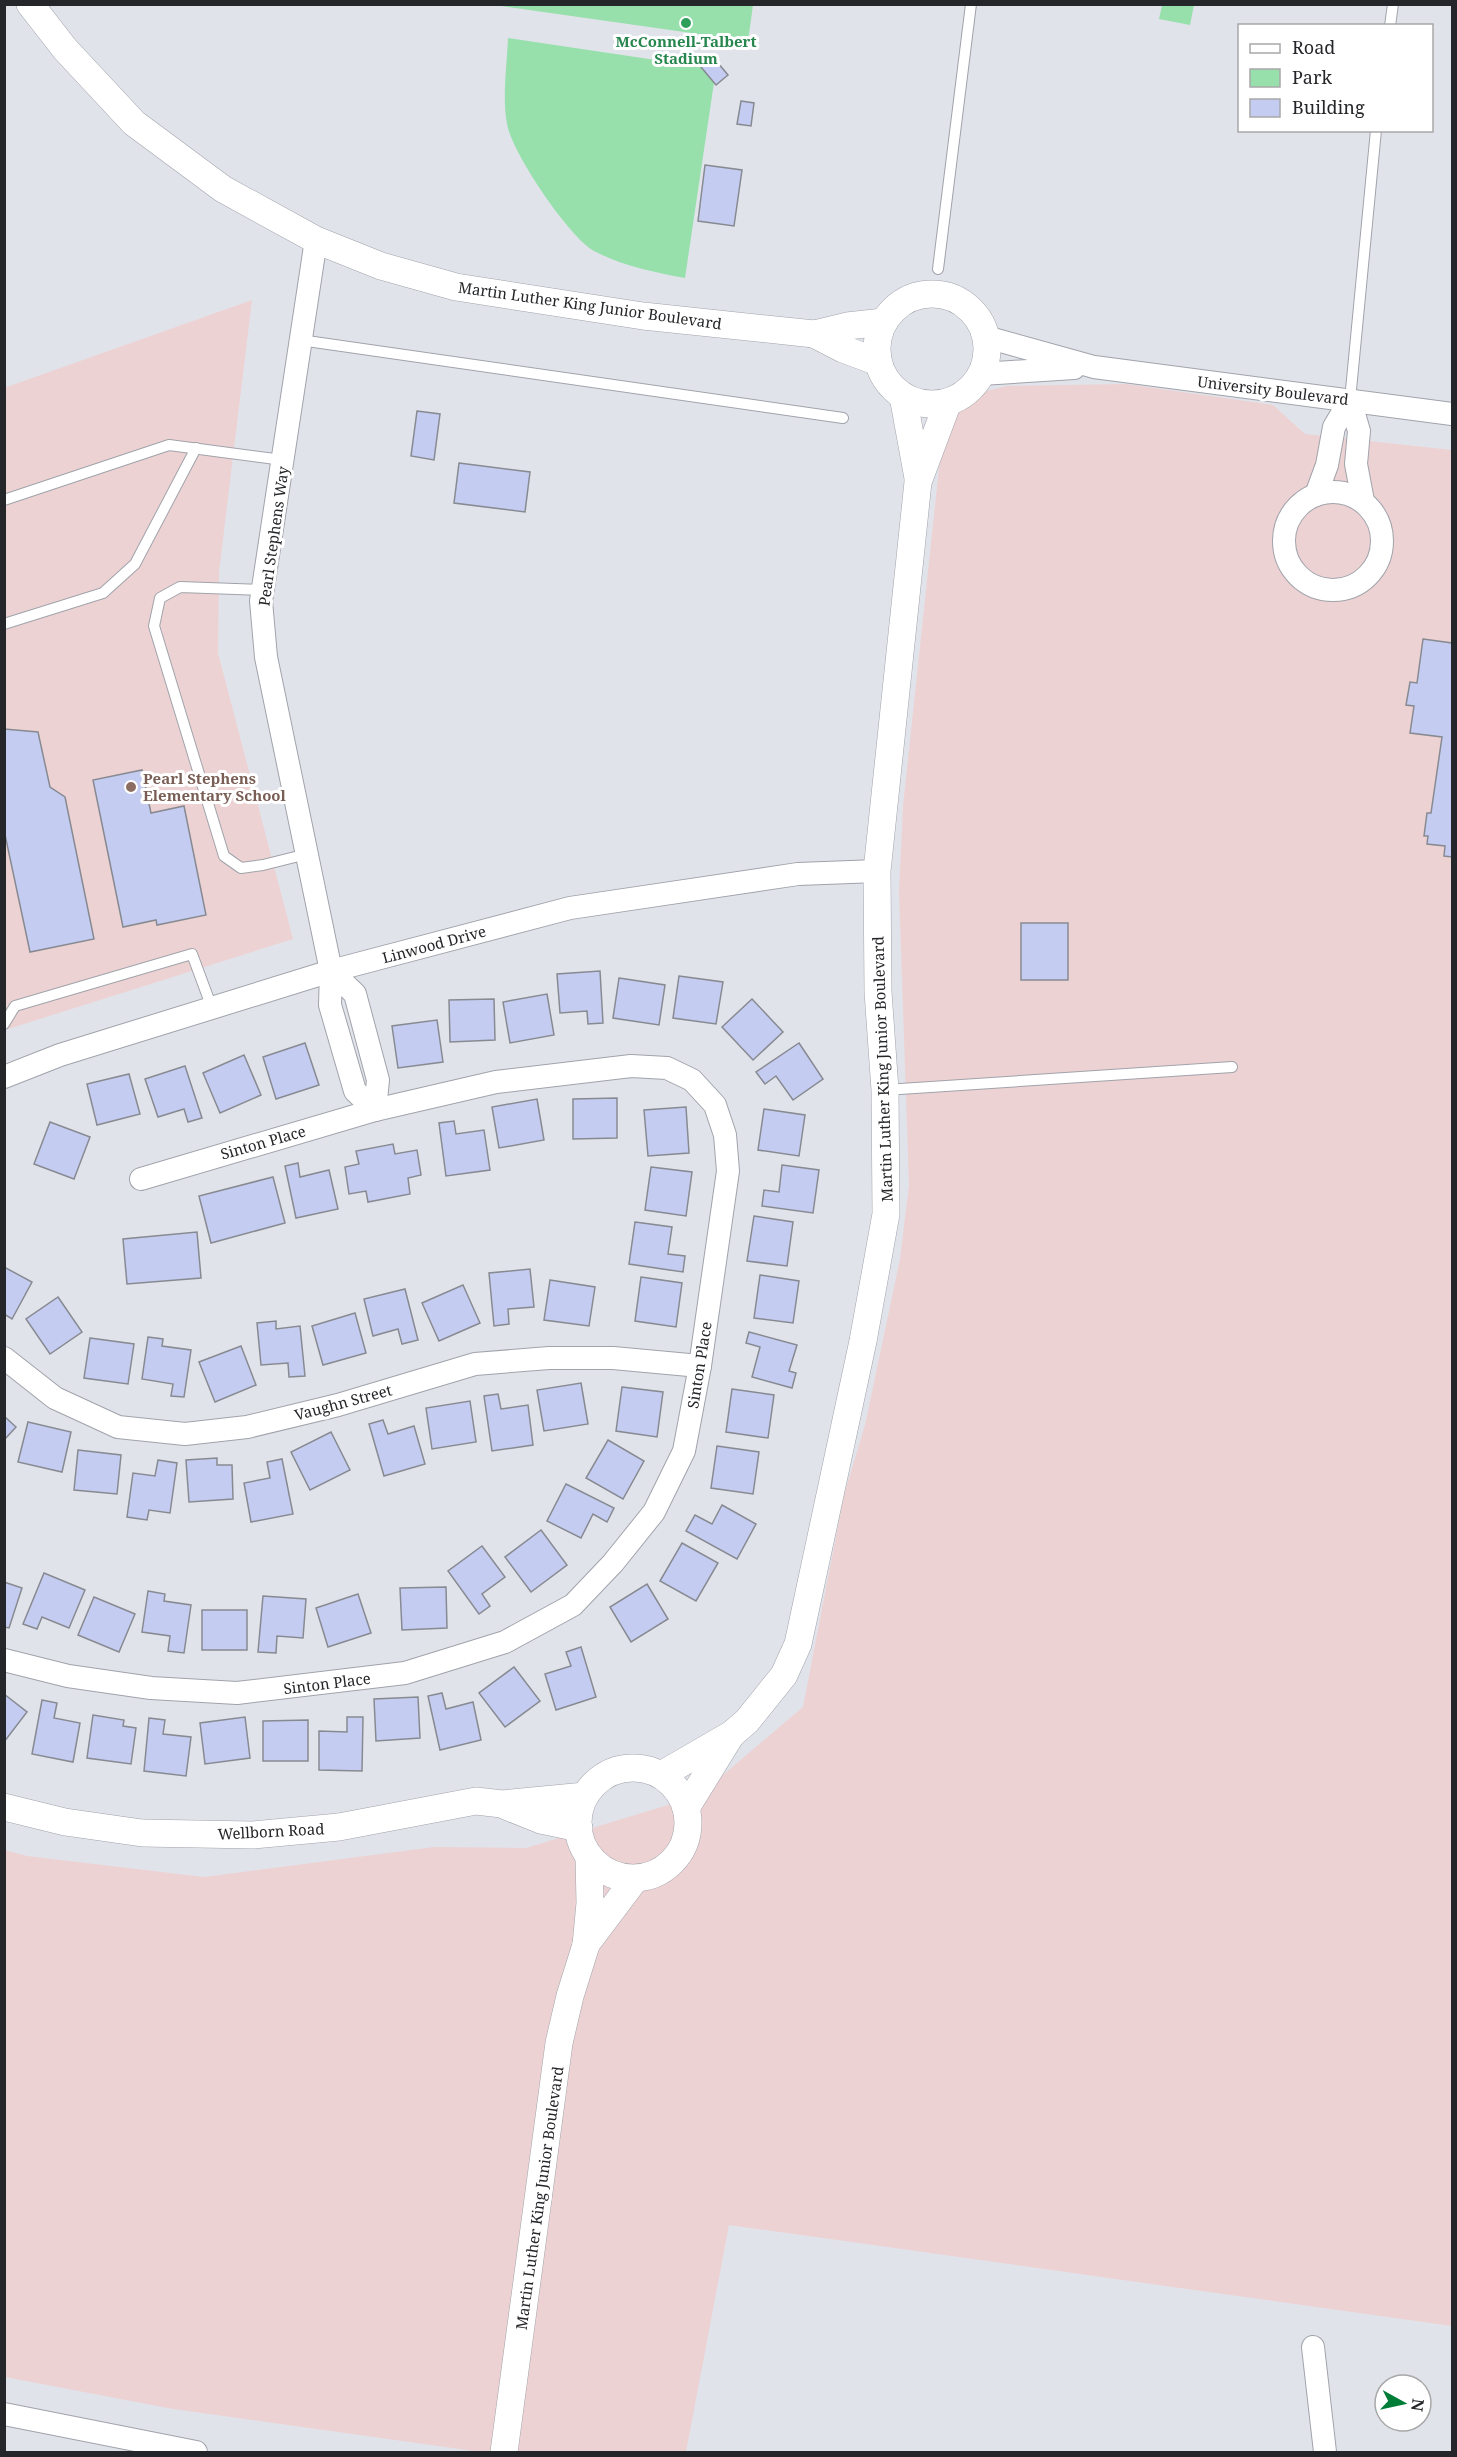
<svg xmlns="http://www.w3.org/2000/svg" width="1457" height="2457" font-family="'Noto Serif',serif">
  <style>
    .education { fill: #edd2d3 }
    .green { fill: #97e0ab }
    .building { fill: #c4cdf1; stroke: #888a92; stroke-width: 1.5 }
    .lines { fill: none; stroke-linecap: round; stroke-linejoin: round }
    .service-casing { stroke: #a1a3ab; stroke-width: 12 }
    .minor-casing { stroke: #a1a3ab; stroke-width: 24 }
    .tertiary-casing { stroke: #a1a3ab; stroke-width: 28 }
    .service { stroke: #fff; stroke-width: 10 }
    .minor { stroke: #fff; stroke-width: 22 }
    .tertiary { stroke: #fff; stroke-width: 27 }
    .leisure-dot { fill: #2e9e5b; stroke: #fff; stroke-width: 2 }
    .education-dot { fill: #8d6e63; stroke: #fff; stroke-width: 2 }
    .labels { text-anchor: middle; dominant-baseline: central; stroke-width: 6; stroke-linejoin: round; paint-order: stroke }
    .leisure-label { font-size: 15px; font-weight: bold; fill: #27864d; stroke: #fff }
    .street-label { font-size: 15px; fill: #252629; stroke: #fff }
    .education-label { font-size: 15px; font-weight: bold; fill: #785e54; stroke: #fff; text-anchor: start }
  </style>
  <rect width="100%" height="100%" fill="#e1e3eb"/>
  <g class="education">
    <path d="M252,300l-33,272 -1,81 75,286 -288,91 -1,-642z"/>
    <path d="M1126,384l147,21 32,29 147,16v1876l-723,-101 -43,227h-205l-308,-43 -168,-32 -1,-527 23,6 177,21 230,-30 92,1 142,-43 49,-25 86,-73 41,-212 21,-70 35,-166 9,-74 -10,-294 4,-85 41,-385 26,-26 37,-9z"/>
  </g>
  <g class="green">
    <path d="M494,5l259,-1v1l-5,36z"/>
    <path d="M1162,5h32l-4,20 -31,-6z"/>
    <path d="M508,38l208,31 -31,209c-32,-6 -62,-12 -91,-27 -25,-14 -82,-98 -87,-127 -5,-27 0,-59 1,-86z"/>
  </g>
  <g class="building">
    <path d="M713,57l15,18 -12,10 -15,-18z"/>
    <path d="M741,101l13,2 -3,23 -14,-2z"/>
    <path d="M705,165l37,5 -8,56 -36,-5z"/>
    <path d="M417,411l23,3 -6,46 -23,-4z"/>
    <path d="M459,463l71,9 -5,40 -71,-9z"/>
    <path d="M1423,639l29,4v214l-8,-1 1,-10 -18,-2 1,-8h-4l3,-23h4l11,-76 -32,-4 4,-27 -8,-1 4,-23 7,1z"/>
    <path d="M4,729l34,3 12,55 15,10 29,142 -64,13 -26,-122z"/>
    <path d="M142,770l9,43 33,-7 22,109 -49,10 -1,-5 -33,7 -30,-147z"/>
    <rect x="1021" y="923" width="47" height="57"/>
    <path d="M600,971l3,52 -15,1 -1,-13 -27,2 -3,-39z"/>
    <path d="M679,976l44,6 -7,42 -43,-6z"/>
    <path d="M619,978l46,7 -6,40 -46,-7z"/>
    <path d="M547,994l7,41 -44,8 -7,-41z"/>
    <path d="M494,999l1,41 -45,2 -1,-42z"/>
    <path d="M752,999l31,33 -30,28 -31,-33z"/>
    <path d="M437,1020l6,42 -45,6 -6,-42z"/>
    <path d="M305,1043l14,42 -43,14 -13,-42z"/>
    <path d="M799,1043l24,36 -30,21 -17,-24 -11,8 -9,-12z"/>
    <path d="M244,1055l17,40 -41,18 -17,-40z"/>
    <path d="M185,1066l17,52 -14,4 -4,-13 -26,8 -13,-38z"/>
    <path d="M129,1074l11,40 -43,11 -10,-41z"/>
    <path d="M617,1098v40l-44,1v-40z"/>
    <path d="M537,1099l7,41 -45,8 -7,-41z"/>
    <path d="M686,1107l3,46 -41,3 -4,-46z"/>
    <path d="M764,1109l41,6 -6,41 -41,-6z"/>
    <path d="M454,1121l2,13 28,-4 6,40 -44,6 -7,-53z"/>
    <path d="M50,1122l40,15 -16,42 -40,-15z"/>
    <path d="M393,1144l2,10 22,-4 4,25 -13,3 2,16 -42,8 -2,-11 -17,3 -4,-27 14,-3 -3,-13z"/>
    <path d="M298,1163l2,14 29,-7 9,39 -42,9 -11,-52z"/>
    <path d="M782,1165l37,5 -6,43 -51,-7 2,-16 15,2z"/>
    <path d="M651,1167l41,5 -6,44 -41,-6z"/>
    <path d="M273,1177l12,46 -74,20 -12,-47z"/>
    <path d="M754,1216l39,6 -6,44 -40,-5z"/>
    <path d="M635,1222l37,5 -4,27 17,2 -2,16 -54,-8z"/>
    <path d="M197,1232l4,46 -74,6 -4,-45z"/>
    <path d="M4,1267l28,15 -20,37 -8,-5z"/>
    <path d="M530,1269l4,38 -26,2 1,15 -15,2 -5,-53z"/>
    <path d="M760,1275l39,6 -6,42 -39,-5z"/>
    <path d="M641,1277l41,6 -6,44 -41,-6z"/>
    <path d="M550,1280l45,7 -6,39 -45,-6z"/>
    <path d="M463,1285l17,38 -41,18 -17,-38z"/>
    <path d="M405,1289l13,51 -16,4 -4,-15 -25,7 -9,-37z"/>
    <path d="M58,1297l24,35 -32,22 -24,-35z"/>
    <path d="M355,1313l11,40 -43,12 -11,-39z"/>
    <path d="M276,1321v8l24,-3 5,50 -16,1 -1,-14 -27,2 -4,-42z"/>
    <path d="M749,1332l48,13 -8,26 7,2 -4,15 -40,-11 8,-30 -14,-4z"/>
    <path d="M148,1337l15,2 -1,7 29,4 -7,47 -13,-1 2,-12 -31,-5z"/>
    <path d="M90,1338l44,6 -6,40 -44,-6z"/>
    <path d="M241,1346l15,39 -41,17 -16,-40z"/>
    <path d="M581,1383l7,41 -44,7 -7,-41z"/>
    <path d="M622,1387l41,5 -6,45 -41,-6z"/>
    <path d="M732,1389l42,6 -6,43 -42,-6z"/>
    <path d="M498,1394l3,15 27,-4 5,40 -41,6 -8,-55z"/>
    <path d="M470,1401l6,41 -44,7 -6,-41z"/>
    <path d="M4,1416l12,11 -12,13z"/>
    <path d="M383,1420l5,14 26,-8 11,38 -41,12 -15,-52z"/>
    <path d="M28,1422l43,10 -9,40 -44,-10z"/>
    <path d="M331,1432l19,38 -40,20 -19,-38z"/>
    <path d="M608,1440l36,21 -21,38 -37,-21z"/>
    <path d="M717,1446l42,6 -6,42 -42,-6z"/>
    <path d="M78,1450l43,5 -4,39 -43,-4z"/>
    <path d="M217,1458v7h15l1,34 -44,3 -3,-42z"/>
    <path d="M282,1459l11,55 -42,8 -7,-39 26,-5 -3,-16z"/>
    <path d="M158,1460l19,3 -7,50 -21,-3 -2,10 -20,-3 6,-44 22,3z"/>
    <path d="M566,1484l48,24 -7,14 -14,-8 -12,24 -34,-17z"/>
    <path d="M722,1505l34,19 -19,35 -51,-28 9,-16 17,9z"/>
    <path d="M541,1530l26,35 -36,27 -26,-35z"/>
    <path d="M682,1543l36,20 -22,38 -36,-20z"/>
    <path d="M482,1546l23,31 -23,17 8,12 -11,8 -31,-43z"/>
    <path d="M44,1573l41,17 -16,38 -27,-11 -5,12 -14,-5z"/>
    <path d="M4,1582l18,6 -13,40 -5,-1z"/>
    <path d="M647,1584l21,35 -37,23 -21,-35z"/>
    <path d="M446,1587l1,41 -45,2 -2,-42z"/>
    <path d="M148,1591l17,3 -1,7 27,4 -7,48 -16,-2 2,-15 -28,-4z"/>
    <path d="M358,1594l13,39 -43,14 -12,-39z"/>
    <path d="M263,1596l43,3 -3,39 -26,-2 -1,17 -18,-1z"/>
    <path d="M94,1597l41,17 -16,38 -41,-17z"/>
    <rect x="202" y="1610" width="45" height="40"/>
    <path d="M581,1647l15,50 -40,13 -11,-36 26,-8 -5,-14z"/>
    <path d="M514,1667l26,34 -35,26 -26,-34z"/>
    <path d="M442,1693l4,16 27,-7 8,38 -41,10 -12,-54z"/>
    <path d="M4,1694l23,18 -23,30z"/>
    <path d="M418,1697l2,41 -44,3 -2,-42z"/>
    <path d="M42,1700l15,3 -3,15 26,5 -7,39 -41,-8z"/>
    <path d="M93,1715l31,5 -1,6 13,2 -5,36 -44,-6z"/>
    <path d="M245,1717l5,41 -45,6 -5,-41z"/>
    <path d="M347,1717h16l-1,54 -43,-1v-39l28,1z"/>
    <path d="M149,1718l16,2 -2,14 28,3 -5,39 -42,-5z"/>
    <path d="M308,1720v41h-45v-40z"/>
  </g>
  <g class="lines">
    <defs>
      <g id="service">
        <path d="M1390,26l3,-22"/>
        <path d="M938,269l33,-265"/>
        <path d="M300,340l543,78"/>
        <path d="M1350,400l26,-270"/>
        <path d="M4,500l165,-55 114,15"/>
        <path d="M263,590l-83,-3 -20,11 -6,28 70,230 17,12 22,-3 44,-11"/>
        <path d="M4,624l99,-31 32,-29 61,-116"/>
        <path d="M4,1024l11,-18 177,-52 20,54"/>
        <path d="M885,1090l347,-23"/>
      </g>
      <g id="minor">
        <path d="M316,240l-55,361 5,56 65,314 -1,34 25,86 20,19"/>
        <path d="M986,337l108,30 358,47"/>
        <path d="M981,374l93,-6"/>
        <path d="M1350,400l9,31 -3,33 7,37"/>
        <circle cx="1333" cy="541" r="49"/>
        <path d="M1316,495l11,-30 7,-38 16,-27"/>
        <path d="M331,971l24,23 23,86 -3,30"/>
        <path d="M4,1077l56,-22 271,-84 239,-63 228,-34 79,-3"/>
        <path d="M4,1358l51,40 63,29 67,7 62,-7 91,-22 137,-41 74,-6h64l87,8"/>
        <path d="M4,1660l64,16 83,12 86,5 168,-20 100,-31 68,-37 40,-42 41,-51 30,-61 16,-85 28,-195 -3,-36 -10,-30 -23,-25 -25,-12 -36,-2 -135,16 -121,28 -234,69"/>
        <path d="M1313,2347l12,105"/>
        <path d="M4,2414l192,38"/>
      </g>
      <g id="tertiary">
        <path d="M30,4l35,45 69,74 89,66 93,51 65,26 75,21 187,29 171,18 33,-8 37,-4"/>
        <circle cx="932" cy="349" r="55"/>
        <path d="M814,334l29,15 35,13"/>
        <path d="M903,396l15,82"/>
        <circle cx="633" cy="1823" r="55"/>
        <path d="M661,1775l71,-41 15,-13 37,-46 14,-31 65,-303 23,-127 -1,-124 -7,-98 -1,-121 41,-389 30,-80"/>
        <path d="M506,1806l35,14 38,8"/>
        <path d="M4,1807l61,15 77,11 111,2 86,-8 137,-26 26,3 83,-8"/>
        <path d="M686,1808l45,-73"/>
        <path d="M586,1944l49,-65"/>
        <path d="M504,2452l55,-409 11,-47 16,-51 4,-42 -1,-47"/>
      </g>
    </defs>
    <use href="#service" class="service-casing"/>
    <use href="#minor" class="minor-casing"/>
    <use href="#tertiary" class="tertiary-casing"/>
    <use href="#service" class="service"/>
    <use href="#minor" class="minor"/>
    <use href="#tertiary" class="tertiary"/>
  </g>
  <circle class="leisure-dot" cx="686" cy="23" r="6"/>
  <circle class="education-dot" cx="131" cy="787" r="6"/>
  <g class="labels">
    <g class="leisure-label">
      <text x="686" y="41">McConnell-Talbert<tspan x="686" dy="17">Stadium</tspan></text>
    </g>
    <g class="street-label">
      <text transform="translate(590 305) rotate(8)">Martin Luther King Junior Boulevard</text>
      <text transform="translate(1273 390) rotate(7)">University Boulevard</text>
      <text transform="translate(273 536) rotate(-82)">Pearl Stephens Way</text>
      <text transform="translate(434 944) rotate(-15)">Linwood Drive</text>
      <text transform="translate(882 1069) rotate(-92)">Martin Luther King Junior Boulevard</text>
      <text transform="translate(263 1142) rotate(-16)">Sinton Place</text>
      <text transform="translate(699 1365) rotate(-81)">Sinton Place</text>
      <text transform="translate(343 1402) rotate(-15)">Vaughn Street</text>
      <text transform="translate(327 1683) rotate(-7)">Sinton Place</text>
      <text transform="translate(271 1831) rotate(-3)">Wellborn Road</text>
      <text transform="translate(539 2198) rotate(-82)">Martin Luther King Junior Boulevard</text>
    </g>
    <g class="education-label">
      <text x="143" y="778">Pearl Stephens<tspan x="143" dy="17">Elementary School</tspan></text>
    </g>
  </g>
  <rect width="1457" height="2457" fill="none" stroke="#252629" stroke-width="12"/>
  <rect x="1238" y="24" width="195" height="108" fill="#ffffff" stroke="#a8a8a9" stroke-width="1.5"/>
  <rect x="1250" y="44" width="30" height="9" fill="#ffffff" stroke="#a8a8a9" stroke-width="1.5"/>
  <text x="1292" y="54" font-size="18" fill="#252629">Road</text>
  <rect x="1250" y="69" width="30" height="18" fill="#97e0ab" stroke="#a8a8a9" stroke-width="1.5"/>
  <text x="1292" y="84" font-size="18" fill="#252629">Park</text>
  <rect x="1250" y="99" width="30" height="18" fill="#c4cdf1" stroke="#a8a8a9" stroke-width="1.5"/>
  <text x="1292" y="114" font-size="18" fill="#252629">Building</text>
  <g transform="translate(1403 2403) rotate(98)"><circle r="28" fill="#ffffff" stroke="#a8a8a9" stroke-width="1.5"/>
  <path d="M0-4.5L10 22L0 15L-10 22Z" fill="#007e37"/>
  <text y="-9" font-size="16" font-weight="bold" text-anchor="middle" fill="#252629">N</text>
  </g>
</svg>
